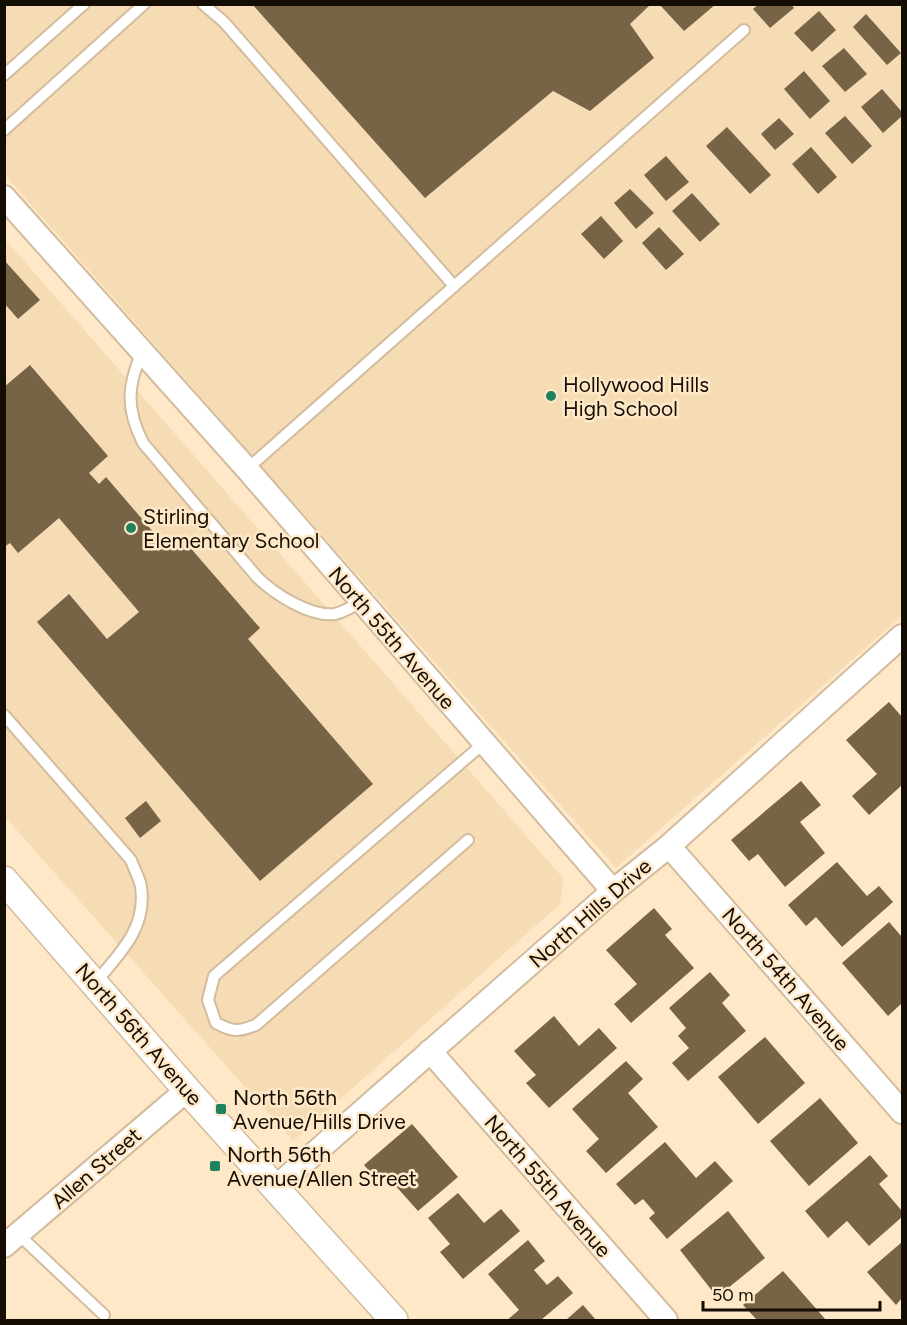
<svg xmlns="http://www.w3.org/2000/svg" width="907" height="1325" font-family="Figtree,sans-serif">
  <style>
    .built { fill: #f6dcb5 }
    .building { fill: #776447 }
    .lines { fill: none; stroke-linecap: round; stroke-linejoin: round }
    .service-casing { stroke: #d2bc9d; stroke-width: 14 }
    .minor-casing { stroke: #d2bc9d; stroke-width: 26 }
    .tertiary-casing { stroke: #d2bc9d; stroke-width: 30 }
    .service { stroke: #fff; stroke-width: 10 }
    .minor { stroke: #fff; stroke-width: 22 }
    .tertiary { stroke: #fff; stroke-width: 27 }
    .poi-dot { fill: #1b835d; stroke: #fee8c8; stroke-width: 2 }
    .labels { text-anchor: middle; dominant-baseline: central; stroke-width: 5; stroke-linejoin: round; paint-order: stroke }
    .poi-label { font-size: 21px; fill: #140d03; stroke: #fee8c8; text-anchor: start }
    .street-label { font-size: 21px; fill: #140d03; stroke: #fee8c8 }
  </style>
  <rect width="100%" height="100%" fill="#fee8c8"/>
  <g class="built">
    <path d="M4,5h898v611l-286,252 -611,-693z"/>
    <path d="M4,238l560,641 -4,25 -267,237 -288,-324z"/>
  </g>
  <g class="building">
    <path d="M252,4h399l-21,20 24,34 -64,53 -37,-20 -128,107z"/>
    <path d="M659,4h57l-32,27z"/>
    <path d="M759,4h32l3,4 -24,20 -17,-19z"/>
    <path d="M819,11l17,19 -24,22 -18,-19z"/>
    <path d="M866,14l35,39 -14,12 -34,-38z"/>
    <path d="M844,48l23,26 -22,18 -23,-26z"/>
    <path d="M804,71l26,30 -20,18 -26,-30z"/>
    <path d="M882,89l20,23v4l-19,17 -22,-26z"/>
    <path d="M845,116l27,30 -20,18 -27,-31z"/>
    <path d="M779,118l15,16 -19,16 -14,-16z"/>
    <path d="M727,127l44,48 -21,19 -44,-48z"/>
    <path d="M811,147l26,30 -19,17 -26,-30z"/>
    <path d="M666,156l23,26 -23,19 -22,-26z"/>
    <path d="M630,189l24,24 -18,16 -22,-26z"/>
    <path d="M692,193l28,31 -20,18 -28,-31z"/>
    <path d="M601,216l22,25 -19,18 -23,-25z"/>
    <path d="M659,227l25,27 -18,16 -24,-27z"/>
    <path d="M4,260l36,40 -22,19 -14,-16z"/>
    <path d="M30,365l78,91 -19,17 10,11 7,-7 61,71 14,-11 79,91 -12,11 125,145 -113,97 -223,-259 32,-28 38,45 32,-27 -80,-94 -41,35 -8,-10 -6,4v-160z"/>
    <path d="M889,702l13,15v68l-33,30 -17,-19 25,-22 -31,-34z"/>
    <path d="M801,781l20,24 -21,17 25,31 -40,34 -27,-33 -9,7 -18,-21z"/>
    <path d="M146,801l15,20 -21,17 -15,-20z"/>
    <path d="M837,862l30,34 12,-10 14,16 -51,45 -26,-30 -10,9 -18,-21z"/>
    <path d="M654,908l18,21 -7,6 29,33 -63,55 -17,-19 23,-20 -31,-34z"/>
    <path d="M889,922l13,15v66l-14,13 -46,-53z"/>
    <path d="M710,972l20,23 -8,8 24,28 -58,50 -16,-18 17,-15 -11,-12 8,-8 -17,-20z"/>
    <path d="M554,1016l25,30 20,-18 18,20 -68,60 -23,-25 10,-8 -22,-24z"/>
    <path d="M765,1037l40,46 -47,41 -40,-47z"/>
    <path d="M626,1061l17,18 -15,14 30,34 -52,46 -20,-22 13,-12 -27,-30z"/>
    <path d="M820,1098l38,45 -49,43 -39,-45z"/>
    <path d="M412,1124l46,53 -40,34 -33,-37 -8,6 -13,-15z"/>
    <path d="M665,1142l31,36 19,-17 18,20 -66,58 -18,-21 6,-5 -12,-14 -8,6 -19,-21z"/>
    <path d="M870,1155l18,21 -9,8 23,27v6l-33,29 -22,-25 -19,17 -23,-27z"/>
    <path d="M458,1193l26,30 17,-14 19,22 -57,48 -23,-27 10,-8 -22,-26z"/>
    <path d="M728,1211l37,47 -48,39 -37,-47z"/>
    <path d="M528,1240l17,21 -11,9 13,15 11,-9 15,17 -32,27h-34l12,-10 -31,-36z"/>
    <path d="M902,1242v56l-6,7 -29,-33z"/>
    <path d="M783,1271l43,49h-69l-14,-15z"/>
    <path d="M583,1305l13,15h-30z"/>
  </g>
  <g class="lines">
    <defs>
      <g id="service">
        <path d="M203,4l21,18 230,264"/>
        <path d="M4,75l80,-71"/>
        <path d="M4,130l140,-126"/>
        <path d="M142,352c-15,34 -16,57 1,91l114,134c17,17 53,40 78,37 9,-2 18,-8 26,-12"/>
        <path d="M247,469l497,-439"/>
        <path d="M4,715l127,145c3,9 9,19 10,27 6,42 -22,67 -46,96"/>
        <path d="M468,840l-212,185c-18,7 -23,7 -40,-2l-8,-23 6,-24 270,-233"/>
        <path d="M18,1234l86,81"/>
      </g>
      <g id="minor">
        <path d="M4,197l243,272 366,422"/>
        <path d="M669,846l233,266"/>
        <path d="M430,1051l236,269"/>
        <path d="M276,1187l337,-296 56,-45 233,-210"/>
        <path d="M4,1246l183,-156"/>
      </g>
      <path id="tertiary" d="M4,880l183,210 207,230"/>
    </defs>
    <use href="#service" class="service-casing"/>
    <use href="#minor" class="minor-casing"/>
    <use href="#tertiary" class="tertiary-casing"/>
    <use href="#service" class="service"/>
    <use href="#minor" class="minor"/>
    <use href="#tertiary" class="tertiary"/>
  </g>
  <g class="poi-dot">
    <circle cx="551" cy="396" r="6"/>
    <circle cx="131" cy="528" r="6"/>
    <rect x="215" y="1103" width="12" height="12" rx="3"/>
    <rect x="209" y="1160" width="12" height="12" rx="3"/>
  </g>
  <g class="labels">
    <g class="poi-label">
      <text x="563" y="384">Hollywood Hills<tspan x="563" dy="24">High School</tspan></text>
      <text x="143" y="516">Stirling<tspan x="143" dy="24">Elementary School</tspan></text>
      <text x="233" y="1097">North 56th<tspan x="233" dy="24">Avenue/Hills Drive</tspan></text>
      <text x="227" y="1154">North 56th<tspan x="227" dy="24">Avenue/Allen Street</tspan></text>
    </g>
    <g class="street-label">
      <text transform="translate(392 638) rotate(49)">North 55th Avenue</text>
      <text transform="translate(590 913) rotate(-41)">North Hills Drive</text>
      <text transform="translate(786 979) rotate(49)">North 54th Avenue</text>
      <text transform="translate(139 1034) rotate(49)">North 56th Avenue</text>
      <text transform="translate(96 1168) rotate(-41)">Allen Street</text>
      <text transform="translate(548 1186) rotate(49)">North 55th Avenue</text>
    </g>
  </g>
  <rect width="907" height="1325" fill="none" stroke="#140d03" stroke-width="12"/>
  <path d="M703 1301v9h177v-9" fill="none" stroke="#140d03" stroke-width="3"/>
  <text x="712" y="1301" font-size="18" fill="#140d03" stroke="#fee8c8" stroke-width="4.5" paint-order="stroke">50 m</text>
</svg>
